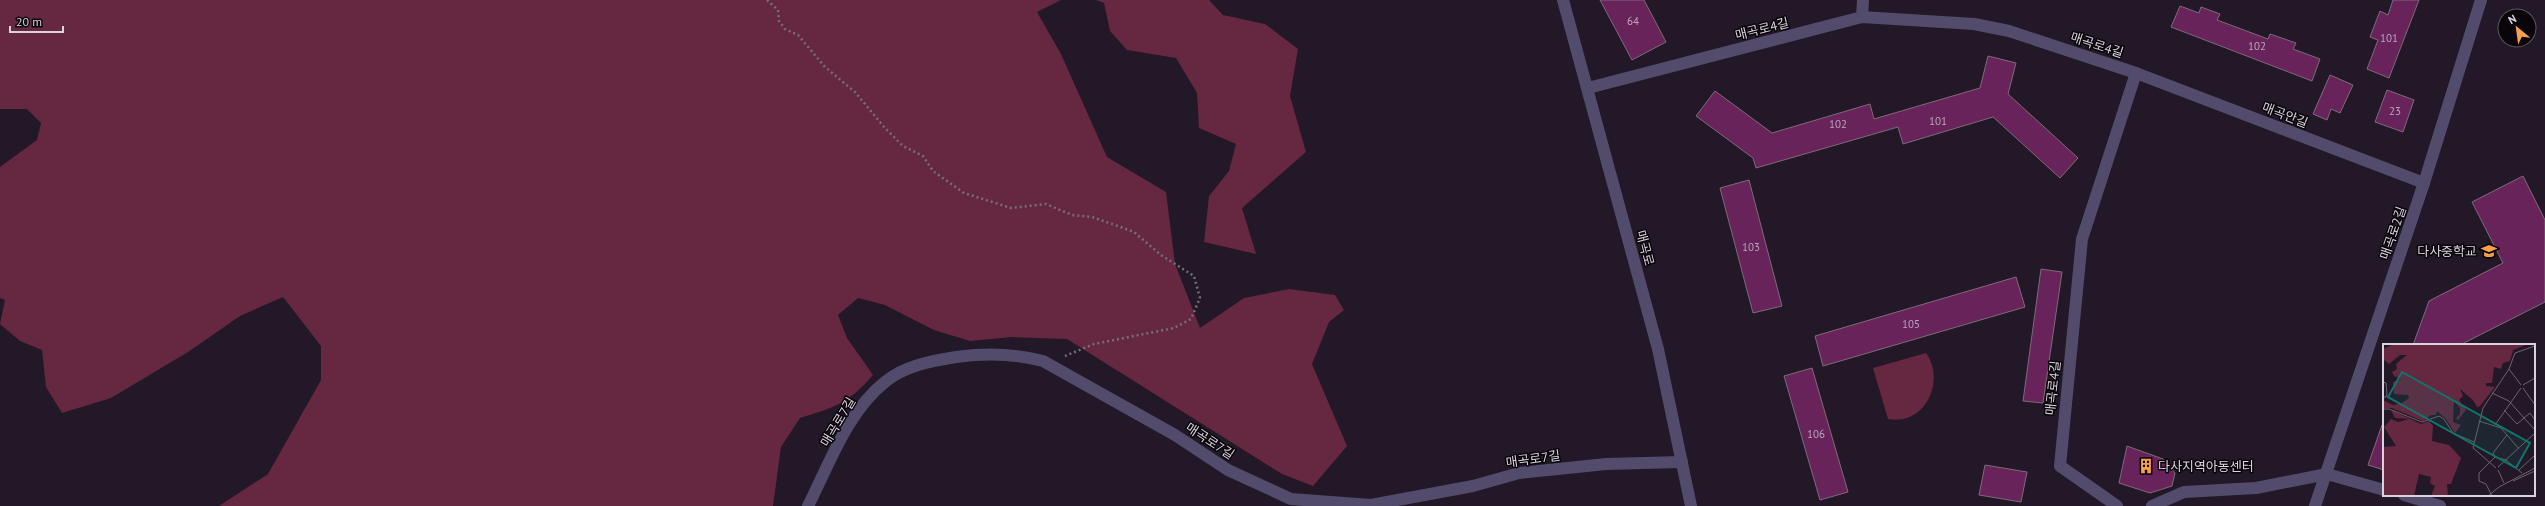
<svg xmlns="http://www.w3.org/2000/svg" width="2545" height="506" font-family="'PT Sans','Noto Sans KR',sans-serif">
  <style>
    .green { fill: #662741 }
    .building { fill: #67235a; stroke: #7f6b79 }
    .lines { fill: none; stroke-linecap: round; stroke-linejoin: round }
    .path { stroke: #776e7b; stroke-width: 2.5; stroke-dasharray: 2 3; stroke-linecap: butt }
    .minor { stroke: #524b6c; stroke-width: 12 }
    .labels { text-anchor: middle; dominant-baseline: central; stroke-width: 3; stroke-linejoin: round; paint-order: stroke }
    .number-label { font-size: 11px; fill: #bda6bc }
    .street-label { font-size: 13px; fill: #dad2dd; stroke: #09050b }
    .poi-label { font-size: 13px; fill: #dad2dd; stroke: #09050b; text-anchor: end }
    .inset-road { fill: none; stroke: #6c6270; stroke-width: 1 }
    .view { fill: #0f766e; fill-opacity: 0.15; stroke: #0f766e; stroke-width: 2 }
    .inset-edge { fill: none; stroke: #dad2dd; stroke-width: 2 }
  </style>
  <rect width="100%" height="100%" fill="#221827"/>
  <g class="green">
    <path d="M0,0h1061l-24,12 24,42 46,103 59,35 9,72 25,64 44,-30 45,-9 46,6 9,15 -15,12 -17,42 35,82 -34,40 -31,-12 -215,-135 -55,-2 -42,4 -36,-11 -49,-25 -27,-7 -20,17 9,23 26,37c-25,29 -38,32 -73,43l-19,29 -8,59h-554l49,-32 53,-94v-34l-38,-49 -43,19 -52,36 -77,46 -49,15 -16,-26 -4,-37 -22,-9 -20,-17 5,-24 -5,-2v-131l37,-27 4,-17 -14,-14h-27z"/>
    <path d="M1096,0h113l14,15 42,9 33,25 -8,47 16,56 -64,56 14,46 -52,-12 5,-46 20,-25 7,-27 -37,-16 -2,-35 -21,-35 -49,-8 -17,-19 -6,-28z"/>
    <path d="M1926,353c20,28 -1,73 -38,66l-15,-51z"/>
  </g>
  <g class="building">
    <path d="M1600,0h44l22,42 -34,18z"/>
    <path d="M2393,0h26l-30,78 -22,-9 11,-29 -8,-3 10,-26 8,4z"/>
    <path d="M2180,6l19,7 2,-6 19,7 -3,6 51,19 2,-5 26,9 -3,6 27,10 -8,22 -141,-54z"/>
    <path d="M1988,56l28,7 -8,31 70,64 -18,20 -67,-61 -90,27 -5,-17 -142,41 -3,-10 -57,-42 19,-25 57,42 98,-29 4,15 106,-31z"/>
    <path d="M2330,75l23,10 -13,28 -9,-4 -4,11 -14,-6z"/>
    <path d="M2387,90l27,10 -11,32 -28,-10z"/>
    <path d="M2523,176l22,44v82l-85,43h-47l16,-44 74,-38 -31,-61z"/>
    <path d="M1749,180l33,126 -29,7 -33,-125z"/>
    <path d="M2041,269l21,3 -19,131 -20,-2z"/>
    <path d="M2016,277l9,30 -202,59 -8,-30z"/>
    <path d="M1812,368l36,124 -28,8 -36,-124z"/>
    <path d="M2382,425h2v45l-16,-5z"/>
    <path d="M2127,446l36,13 12,14 -3,13 -22,7 -31,-10z"/>
    <path d="M1985,465l42,7 -6,30 -42,-7z"/>
  </g>
  <g class="lines">
    <path class="path" d="M767,0l11,10 1,11 6,8 13,6 27,32 30,25 30,36 18,18 20,10 10,15 31,22 47,15 35,-4 26,11 20,2 23,8 19,7 27,23 33,21 6,22 -9,21 -17,9 -80,16 -29,12"/>
    <g class="minor">
      <path d="M1563,0l95,349 33,157"/>
      <path d="M1862,17l1,-17"/>
      <path d="M1588,88l274,-71 112,7 35,7 127,42 288,110"/>
      <path d="M2404,495l36,11"/>
      <path d="M808,506c21,-41 39,-94 77,-124 19,-16 46,-21 71,-25 30,-4 57,-4 87,4l132,74 53,35 63,29 80,6 102,-19 46,-13 87,-9 76,-2"/>
      <path d="M2117,506l-57,-40 22,-227 54,-166"/>
      <path d="M2152,506l32,-14 72,-4 71,-14 57,16"/>
      <path d="M2315,506l109,-323 57,-183"/>
    </g>
  </g>
  <defs>
    <symbol id="school-bare" viewBox="-9 -9 18 18"><path d="M0-5L7-2L0 1L-7-2ZM-4 1L0 2.5L4 1V4Q0 6-4 4Z" fill="#f9a04c" stroke="#09050b" stroke-width="2.5" paint-order="stroke"/></symbol>
    <symbol id="building-bare" viewBox="-9 -9 18 18"><path d="M-4-6H4V6H1V3H-1V6H-4ZM-2.5-4.3h1.7v1.8h-1.7ZM.8-4.3h1.7v1.8H.8ZM-2.5-1h1.7V.8h-1.7ZM.8-1h1.7V.8H.8Z" fill="#f9a04c" stroke="#09050b" stroke-width="2.5" paint-order="stroke"/></symbol>
  </defs>
  <g fill-rule="evenodd">
    <use href="#school-bare" x="2478" y="240" width="22" height="22"/>
    <use href="#building-bare" x="2135" y="455" width="22" height="22"/>
  </g>
  <g class="labels">
    <g class="number-label">
      <text x="1633" y="21">64</text>
      <text x="2389" y="38">101</text>
      <text x="2257" y="46">102</text>
      <text x="2395" y="111">23</text>
      <text x="1938" y="121">101</text>
      <text x="1838" y="124">102</text>
      <text x="1751" y="247">103</text>
      <text x="1911" y="324">105</text>
      <text x="1816" y="434">106</text>
    </g>
    <g class="street-label">
      <text transform="translate(1762 29) rotate(-14)">매곡로4길</text>
      <text transform="translate(2097 45) rotate(18)">매곡로4길</text>
      <text transform="translate(2285 115) rotate(21)">매곡안길</text>
      <text transform="translate(2393 233) rotate(-71)">매곡로2길</text>
      <text transform="translate(1645 248) rotate(75)">매곡로</text>
      <text transform="translate(2053 388) rotate(-84)">매곡로4길</text>
      <text transform="translate(838 422) rotate(-59)">매곡로7길</text>
      <text transform="translate(1210 441) rotate(33)">매곡로7길</text>
      <text transform="translate(1533 459) rotate(-8)">매곡로7길</text>
    </g>
    <g class="poi-label">
      <text x="2477" y="251">다사중학교</text>
      <text x="2158" y="466" text-anchor="start">다사지역아동센터</text>
    </g>
  </g>
  <g transform="translate(2383 344)">
    <rect width="152" height="152" fill="#221827"/>
    <path d="M11,0h134l-15,6 -3,11 -7,2 -2,6 -7,-2 -2,16h-6v3l9,1 -15,19 -3,1 -4,-7 -13,-11 3,7 -4,4 7,10 -8,10 -2,-2 4,-4v-6l-6,-7 -1,21 8,3 -6,8 -9,-14 -9,-8 -1,4h-5l-8,6 -31,-13h-9v-8l10,5 9,-2 7,-5 -1,-3 -14,-1 -1,-12 8,-3 -7,-3 -2,-4 5,-3 -1,-5 11,-9h-7l-11,9 -5,-4 -1,1v-12zM8,66l30,14 8,-3 4,5 -1,15 17,4 12,13 -10,26h-4l1,12h-17l4,-10 -5,-3 1,-6 -12,-3 -5,22h-31v-49l13,-1 -12,-19 7,-8 7,3 11,-3 -14,-1z" fill="#662741"/>
    <path class="inset-road" d="M126,25l12,16M0,38l3,1 1,11 -1,3h-3M140,41l12,-7M140,44l12,17M109,49l17,8 15,17 6,-5 5,7M0,65h6l33,13 17,-6 5,3 9,14 21,9M121,66l13,14 7,-6 11,12M96,77l22,7 18,21M112,81l26,-37M112,113l11,3 16,13M115,123l37,-34M113,124l-23,-20 10,-40 26,-39 6,-16 20,-7M115,126l6,13M136,126l16,-15M130,137l22,-10M105,152l11,-9 36,-19M109,152l-6,-12 -7,-3v-8l16,-16 -2,-4 14,-18"/>
    <path class="view" d="M19,28l128,71 -14,25 -128,-71z"/>
    <rect width="152" height="152" class="inset-edge"/>
  </g>
  <g transform="translate(2517 28) rotate(331)"><circle r="19" fill="#09050b" stroke="#5d575f"/>
  <path d="M0-3L7 15L0 10L-7 15Z" fill="#f9a04c"/>
  <text y="-6" font-size="11" font-weight="bold" text-anchor="middle" fill="#dad2dd">N</text>
  </g>
  <path d="M10 26v6h53v-6" fill="none" stroke="#dad2dd" stroke-width="2"/>
  <text x="16" y="26" font-size="12" fill="#dad2dd" stroke="#09050b" stroke-width="3" paint-order="stroke">20 m</text>
</svg>
